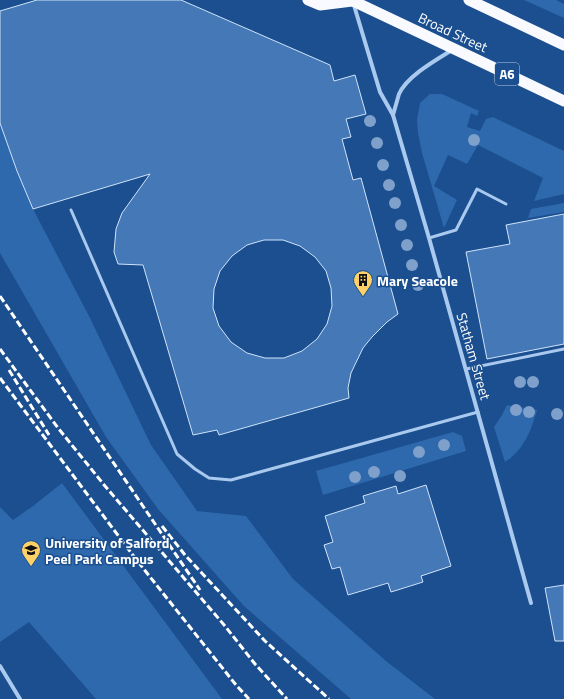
<svg xmlns="http://www.w3.org/2000/svg" width="564" height="699" font-family="'Titillium Web',sans-serif">
  <style>
    .green { fill: #2e69ad }
    .building { fill: #4478b7; stroke: #cfe3fa; fill-rule: evenodd }
    .lines { fill: none; stroke-linecap: round; stroke-linejoin: round }
    .service { stroke: #a9c9ee; stroke-width: 3 }
    .minor { stroke: #a9c9ee; stroke-width: 4 }
    .trunk { stroke: #f8faff; stroke-width: 11 }
    .rail { stroke: #fff; stroke-width: 3; stroke-dasharray: 7 3; stroke-linecap: butt }
    .tree { fill: #7ea0ca }
    .labels { text-anchor: middle; dominant-baseline: central; stroke-width: 3; stroke-linejoin: round; paint-order: stroke }
    .shield { fill: #1b4f8f; stroke: #bbcadd; stroke-width: 1 }
    .shield-label { font-size: 13px; font-weight: bold; fill: #fff }
    .street-label { font-size: 14px; fill: #fff; stroke: #1b4f8f }
    .poi-label { font-size: 14px; font-weight: bold; fill: #fff; stroke: #1b4f8f; text-anchor: start }
  </style>
  <rect width="100%" height="100%" fill="#1b4f8f"/>
  <g class="green">
    <path d="M524,0h32l8,4v14z"/>
    <path d="M430,94h12l37,17 -2,5 -6,-3 -4,14 13,4 6,-12 7,-2 71,34v43l-30,7 9,-23 -65,-33 -11,19 -19,-9 -14,31 23,14 -13,28 -22,-75 -4,-20 -1,-13 3,-17z"/>
    <path d="M0,123l17,48 16,38 57,109 61,127 46,66 49,5 47,63 93,82 49,38h-84l-107,-93 -86,-97 -52,-72 -106,-184z"/>
    <path d="M564,203v9l-36,6 3,-9z"/>
    <path d="M507,405l30,5c-6,21 -13,40 -32,52l-11,-35 8,-12z"/>
    <path d="M453,432l9,4 4,15 -143,44 -7,-24z"/>
    <path d="M62,483l160,216h-126l-67,-77 -29,20v-135l13,13 20,-14z"/>
  </g>
  <g class="building">
    <path d="M37,0h144l149,65 4,16 21,-6 11,39 -20,5 5,18 -9,2 11,41 8,-2 37,136 -11,8 -15,15 -9,11 -12,25 -3,15 1,10 -130,37 -2,-5 -24,5 -50,-170 -25,-1 -4,-12 2,-23 6,-16 28,-39 -117,35 -16,-38 -17,-48v-112zM264,240h19l17,6 15,11 11,14 5,17 1,18 -5,18 -10,15 -15,12 -18,7h-19l-18,-5 -16,-11 -12,-16 -6,-18 1,-19 6,-18 12,-15 15,-11z"/>
    <path d="M564,214v130l-77,15 -21,-107 44,-8 -4,-19z"/>
    <path d="M426,485l25,81 -30,10 2,6 -32,10 -3,-9 -40,12 -8,-28 -8,2 -8,-24 9,-3 -8,-26 40,-13 -2,-7 33,-10 2,8z"/>
    <path d="M564,585v56h-9l-10,-53z"/>
  </g>
  <g class="lines">
    <g class="service">
      <path d="M71,210l106,244 18,15 14,9 22,2 247,-68"/>
      <path d="M429,238l27,-8 21,-41 29,15"/>
      <path d="M466,369l98,-20"/>
    </g>
    <g class="minor">
      <path d="M353,2l27,90 13,23 36,123 102,365"/>
      <path d="M393,115c2,-7 4,-14 6,-21 8,-18 37,-34 53,-44"/>
      <path d="M0,666l20,33"/>
    </g>
    <g class="trunk">
      <path d="M308,0l12,5 32,-4"/>
      <path d="M351,0l213,101"/>
      <path d="M469,0l95,45"/>
    </g>
    <g class="rail">
      <path d="M0,296l200,294"/>
      <path d="M0,349l58,79 47,58 120,140 30,38 32,35"/>
      <path d="M9,370l40,65"/>
      <path d="M0,378l135,180 101,127 13,14"/>
      <path d="M162,526l23,29 80,86 64,58"/>
    </g>
  </g>
  <g class="tree">
    <circle cx="370" cy="121" r="6"/>
    <circle cx="474" cy="140" r="6"/>
    <circle cx="377" cy="143" r="6"/>
    <circle cx="383" cy="165" r="6"/>
    <circle cx="389" cy="185" r="6"/>
    <circle cx="395" cy="203" r="6"/>
    <circle cx="401" cy="225" r="6"/>
    <circle cx="407" cy="245" r="6"/>
    <circle cx="412" cy="265" r="6"/>
    <circle cx="418" cy="285" r="6"/>
    <circle cx="520" cy="382" r="6"/>
    <circle cx="533" cy="382" r="6"/>
    <circle cx="516" cy="410" r="6"/>
    <circle cx="529" cy="412" r="6"/>
    <circle cx="557" cy="414" r="6"/>
    <circle cx="444" cy="445" r="6"/>
    <circle cx="419" cy="452" r="6"/>
    <circle cx="374" cy="472" r="6"/>
    <circle cx="400" cy="476" r="6"/>
    <circle cx="355" cy="477" r="6"/>
  </g>
  <defs>
    <symbol id="building-pin" viewBox="-11 -11 22 30"><path d="M0 17L-7.5 6A9.5 9.5 0 1 1 7.5 6Z" fill="#ffd166" stroke="#1b4f8f"/><path d="M-4-6H4V6H1V3H-1V6H-4ZM-2.5-4.3h1.7v1.8h-1.7ZM.8-4.3h1.7v1.8H.8ZM-2.5-1h1.7V.8h-1.7ZM.8-1h1.7V.8H.8Z" fill="#111"/></symbol>
    <symbol id="university-pin" viewBox="-11 -11 22 30"><path d="M0 17L-7.5 6A9.5 9.5 0 1 1 7.5 6Z" fill="#ffd166" stroke="#1b4f8f"/><path d="M0-5L7-2L0 1L-7-2ZM-4 1L0 2.5L4 1V4Q0 6-4 4Z" fill="#111"/></symbol>
  </defs>
  <g fill-rule="evenodd">
    <use href="#building-pin" x="352" y="269" width="22" height="30"/>
    <use href="#university-pin" x="20" y="539" width="22" height="30"/>
  </g>
  <g class="labels">
    <rect class="shield" x="495" y="63" width="24" height="22" rx="3"/>
    <g class="shield-label">
      <text x="507" y="74">A6</text>
    </g>
    <g class="street-label">
      <text transform="translate(453 32) rotate(25)">Broad Street</text>
      <text transform="translate(474 356) rotate(74)">Statham Street</text>
    </g>
    <g class="poi-label">
      <text x="377" y="280">Mary Seacole</text>
      <text x="45" y="542">University of Salford<tspan x="45" dy="16">Peel Park Campus</tspan></text>
    </g>
  </g>
</svg>
